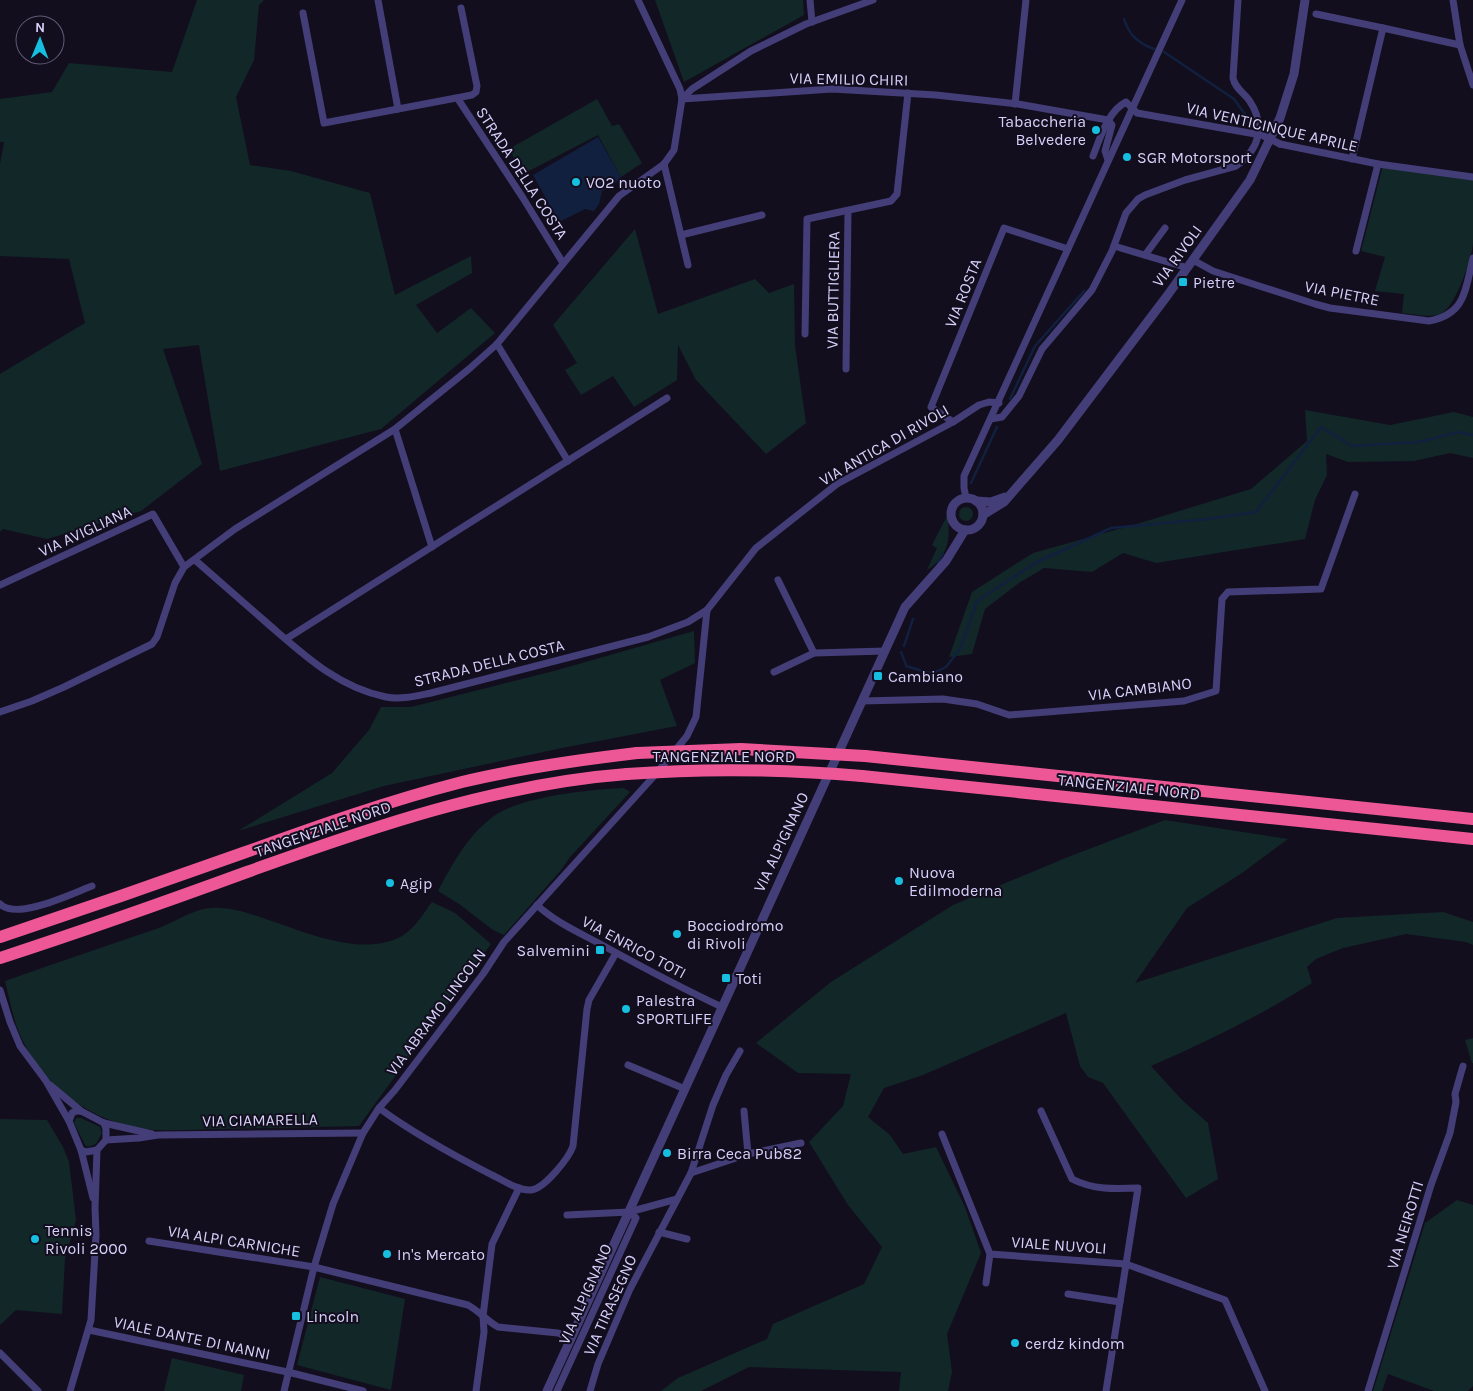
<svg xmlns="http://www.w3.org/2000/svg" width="1473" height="1391" font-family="Karla,sans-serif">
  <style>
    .green { fill: #122727 }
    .water { fill: #11203f }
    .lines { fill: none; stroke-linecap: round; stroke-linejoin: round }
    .stream { stroke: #11203f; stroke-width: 2.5 }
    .minor { stroke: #443e78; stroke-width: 7 }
    .tertiary { stroke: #443e78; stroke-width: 9 }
    .motorway { stroke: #ee5796; stroke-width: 12 }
    .minor-bridge { stroke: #443e78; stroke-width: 7 }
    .motorway-bridge { stroke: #ee5796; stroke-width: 12 }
    .poi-dot { fill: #16bfe0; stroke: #120e1e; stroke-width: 2 }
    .labels { text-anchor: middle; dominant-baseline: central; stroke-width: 4; stroke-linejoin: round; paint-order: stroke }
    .street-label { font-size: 16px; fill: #d7d0fa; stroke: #120e1e }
    .poi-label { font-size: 16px; fill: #d7d0fa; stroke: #120e1e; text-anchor: start }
  </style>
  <rect width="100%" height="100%" fill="#120e1e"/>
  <g class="green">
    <path d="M197,0h67l-5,5 -5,55 -18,37 14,68 41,6 79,22 25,102 76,-39 1,17 -56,32 21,28 34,-25 24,25 -114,96 -161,42 -21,-126 -36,4 39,115 -61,47 -94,28 -44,-10 -3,3v-158l85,-51 -16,-64 -69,-3v-92l4,-22h-4v-43l52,-7 17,-29 103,9z"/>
    <path d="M655,0h148l1,15 -120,67z"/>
    <path d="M597,99l15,27 7,-2 23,39 -21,14 -23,-42 -75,39 -14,-25z"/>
    <path d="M1383,165l90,12c0,22 0,44 0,66 -1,15 -18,66 -33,71 -12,4 -26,0 -38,-1l2,-19 -29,-3 10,-34 -24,-6z"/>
    <path d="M635,229l23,85 97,-35 14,14 25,-9 1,62 11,77 -40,31 -70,-74 -18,-35 -1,35 -43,27 -21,-31 -32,19 -16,-25 12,-7 -24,-38z"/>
    <path d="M1305,410l85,15 64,-13 19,5v41l-23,-5 -36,8 -66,1 -22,-8 1,21 -12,25 -10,39 -149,24 -33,-10 -31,19 -48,-4 -25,15 -34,26 -13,45 -23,3 23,-65 61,-39 107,-30 111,-34 56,-48z"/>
    <circle cx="966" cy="514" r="7"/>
    <path d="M947,516c5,22 0,42 -20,54l10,-22 -5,-3z"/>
    <path d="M694,631l1,32 -35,17 17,46 -115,22 -178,38 -146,45 94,-58 37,-43 12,-23h30l143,-36z"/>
    <path d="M624,788l6,4 -60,65 -9,13 -57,65 -11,-5 -34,-26 -21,-13c14,-26 28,-53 52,-72 28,-23 97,-29 134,-31z"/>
    <path d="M1165,820l123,19 -46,34 -55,35 -52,75 202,-65 106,-6 30,10v23l-7,-3 -60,-8 -63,14 -27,11 -9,8 5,16c-51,32 -105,59 -161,83l31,34 26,23 10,56 -32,19 -83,-115 -15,-6 -8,-11 -14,-53 -143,62 -39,13 -16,29 22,18 13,19 33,-7 29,60 16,46 -34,81 5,38 -4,19h-49l2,-19 -152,-5 -48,24h-40l17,-13 89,-39 6,-15 91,-40 18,-37 -34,-42 -39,-63 34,-36 8,-32 -53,-1 -42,-30 75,-61 122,-77 115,-48z"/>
    <path d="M432,902l23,11 36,31 -132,182c-46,1 -91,2 -137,3 -25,0 -51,3 -76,0 -52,-6 -103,-42 -124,-90 -9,-18 -12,-39 -17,-58 51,-18 103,-36 154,-53 15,-6 30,-16 45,-19 18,-4 39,2 56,8 41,13 100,42 142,19 13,-8 21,-22 30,-34z"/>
    <path d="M1473,1038v25h-1l-7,-23z"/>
    <path d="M76,1118h5l19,9 2,6 -6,11 -8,3 -3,-2 -11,-22z"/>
    <path d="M0,1119l47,1 16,27 6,15 7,58 -11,39 -3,55 -46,-4 -16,15z"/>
    <path d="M1457,1200l16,5v181l-5,5h-34l-46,-17 -6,17h-9l52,-168z"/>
    <path d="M320,1277l85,22 -14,91 -94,-25z"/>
    <path d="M172,1358l72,17 -3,16h-77z"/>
  </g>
  <path class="water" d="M598,137l23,40 -10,10 -9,4 -3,13 -5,7 -9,-2 -26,13 -26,-47z"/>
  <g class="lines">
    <g class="stream">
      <path d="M1124,19c5,16 14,24 30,30"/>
      <path d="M1164,52l70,47 13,18 2,9"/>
      <path d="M1010,399l25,-53 49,-55"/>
      <path d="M971,483l26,-56"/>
      <path d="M938,563l5,-10"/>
      <path d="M904,646l9,-27"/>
      <path d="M901,652l5,13v1l23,7 9,-2 8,-4 14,-18 17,-48 58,-38 76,-35 97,-9 48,-7 65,-85 31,19 67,-4 39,-10 15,3"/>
    </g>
    <g class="minor">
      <path d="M378,0l20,109"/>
      <path d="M638,0l42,89 2,10"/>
      <path d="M810,0l2,22"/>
      <path d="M1453,0l7,45 13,40"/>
      <path d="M303,13l21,110 148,-28 4,-3 1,-6 -16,-78"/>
      <path d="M1316,14l67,14"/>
      <path d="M458,99l65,99 40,65"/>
      <path d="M682,99l150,-10 104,6 82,9 90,16"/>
      <path d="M1015,104l11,-104"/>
      <path d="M1280,144l98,20 95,13"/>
      <path d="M1093,156c7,-18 15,-45 33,-54l11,11 124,22"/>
      <path d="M1352,159l31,-131 77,17"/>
      <path d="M1108,160l-3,-9 7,-26 -4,-5"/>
      <path d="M664,164l24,101"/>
      <path d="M681,235l81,-20"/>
      <path d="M1114,246l74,22"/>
      <path d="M1356,251l22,-87"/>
      <path d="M1145,255l20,-27"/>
      <path d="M1193,260l20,11 102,33 15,4 99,13c37,-7 36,-31 44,-63"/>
      <path d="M805,334l2,-115 84,-18 6,-7 11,-101"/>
      <path d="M497,344l71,117"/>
      <path d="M846,369l2,-158"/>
      <path d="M991,419l11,-2 17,-21 23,-47 50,-59 20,-39 14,-38 12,-14 7,-4 40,-15 51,-14c24,-17 30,-41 13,-66 -6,-8 -14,-12 -16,-22l5,-78"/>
      <path d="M953,422l-22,-15 73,-179 64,21"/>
      <path d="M395,429l37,118"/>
      <path d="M966,498l-2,-10v-12l218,-476"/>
      <path d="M195,560c24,21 48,42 72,63 36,31 70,64 119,74 15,3 30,-1 45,-4l217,-56 40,-15 19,-12"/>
      <path d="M778,580l36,73 71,-2"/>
      <path d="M0,585l153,-71 31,53"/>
      <path d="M286,639l381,-241"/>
      <path d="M774,672l40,-19"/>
      <path d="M862,701l81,-2 34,5 32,11 175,-14 32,-10 6,-92 6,-7 93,-3 34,-95"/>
      <path d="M0,712l32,-11 32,-14 88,-43 5,-7 18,-54 9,-16 51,-38 160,-100 74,-60 28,-25 122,-148 45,-32 10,-14 8,-51 10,-10 59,-38 55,-27 67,-24"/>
      <path d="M0,904c16,17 73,-11 92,-18"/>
      <path d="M537,905c18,17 43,28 65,40 40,22 79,43 120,62"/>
      <path d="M0,990l10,32 10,24 26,35 23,40"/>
      <path d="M628,1065l57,24"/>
      <path d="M50,1085l31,26"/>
      <path d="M379,1108c35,26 74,47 113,67 11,5 26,16 39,15 13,-1 38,-32 42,-44l14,-137 2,-9 27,-47"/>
      <path d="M76,1111h5l23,12 2,6v11l-9,10 -11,2 -5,-2 -12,-29 3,-8z"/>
      <path d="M744,1111l4,43"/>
      <path d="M1041,1111l31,68c21,11 43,10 66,9l-32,203"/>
      <path d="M104,1123l48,11"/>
      <path d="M942,1134l48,120 136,10 99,36 40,91"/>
      <path d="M106,1140l33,-2 19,-3 205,-2"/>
      <path d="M81,1150l12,48"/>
      <path d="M691,1173l57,-19 53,-11"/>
      <path d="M567,1215l62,-3 48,-13"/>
      <path d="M659,1232l28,7"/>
      <path d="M149,1241l165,26 154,38c11,6 19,16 30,22l60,6 13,5"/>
      <path d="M986,1283l4,-29"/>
      <path d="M1068,1294l52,8"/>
      <path d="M89,1330l203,43 71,18"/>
      <path d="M0,1353l38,38"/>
      <path d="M70,1391l21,-71 5,-85 -1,-27 2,-58"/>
      <path d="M284,1391l30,-124 19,-63 30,-71 16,-25 16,-18 88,-116 21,-32 151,-167 32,-39 9,-19 11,-107 49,-62 81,-64 116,-62 26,-17 10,-3 10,1"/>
      <path d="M476,1391l8,-59 -1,-16 9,-72 27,-56"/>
      <path d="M557,1391l79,-173 -7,-6"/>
      <path d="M590,1391l8,-27 32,-75 61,-116 22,-68 13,-30 14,-24"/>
      <path d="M1368,1391l63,-206 19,-52 6,-31 -1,-8 8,-28"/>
    </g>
    <g class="tertiary">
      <circle cx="967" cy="514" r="16"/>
      <path d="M976,501l15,1 14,-5"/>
      <path d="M983,515l21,-13 54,-62 109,-144 83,-116 30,-62 14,-44 11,-74"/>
      <path d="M547,1391l358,-784 41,-46 19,-31"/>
    </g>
    <g class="motorway">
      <path d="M865,756l608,63"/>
      <path d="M862,776l611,63"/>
      <path d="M0,937c81,-27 162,-55 243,-84 72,-26 145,-52 219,-71 58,-14 116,-22 175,-29"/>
      <path d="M0,958c83,-27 165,-56 247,-86 122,-44 249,-88 380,-98"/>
    </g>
    <path class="minor-bridge" d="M1264,136l16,8"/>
    <g class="motorway-bridge">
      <path d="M637,753l104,-4 124,7"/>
      <path d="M627,774c79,-6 155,-5 235,2"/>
    </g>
  </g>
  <g class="poi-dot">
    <circle cx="1096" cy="130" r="5"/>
    <circle cx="1127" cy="157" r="5"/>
    <circle cx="576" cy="182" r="5"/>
    <rect x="1178" y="277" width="10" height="10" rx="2.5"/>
    <rect x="873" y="671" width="10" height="10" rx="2.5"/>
    <circle cx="899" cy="881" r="5"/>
    <circle cx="390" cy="883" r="5"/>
    <circle cx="677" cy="934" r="5"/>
    <rect x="595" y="945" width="10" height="10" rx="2.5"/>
    <rect x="721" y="973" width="10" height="10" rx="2.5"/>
    <circle cx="626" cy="1009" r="5"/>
    <circle cx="667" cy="1153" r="5"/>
    <circle cx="35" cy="1239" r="5"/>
    <circle cx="387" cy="1254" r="5"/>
    <rect x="291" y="1311" width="10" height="10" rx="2.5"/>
    <circle cx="1015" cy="1343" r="5"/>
  </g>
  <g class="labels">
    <g class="street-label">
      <text transform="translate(849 79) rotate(1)">VIA EMILIO CHIRI</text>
      <text transform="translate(1272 127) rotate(13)">VIA VENTICINQUE APRILE</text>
      <text transform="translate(522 173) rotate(57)">STRADA DELLA COSTA</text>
      <text transform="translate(1177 256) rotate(-54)">VIA RIVOLI</text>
      <text transform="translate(833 290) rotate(-89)">VIA BUTTIGLIERA</text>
      <text transform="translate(963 293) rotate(-68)">VIA ROSTA</text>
      <text transform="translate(1342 293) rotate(11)">VIA PIETRE</text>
      <text transform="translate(884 445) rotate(-30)">VIA ANTICA DI RIVOLI</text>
      <text transform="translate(85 531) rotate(-25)">VIA AVIGLIANA</text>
      <text transform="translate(489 663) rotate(-14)">STRADA DELLA COSTA</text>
      <text transform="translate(1140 689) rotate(-7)">VIA CAMBIANO</text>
      <text x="724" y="756">TANGENZIALE NORD</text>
      <text transform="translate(1129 787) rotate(6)">TANGENZIALE NORD</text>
      <text transform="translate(323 829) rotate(-19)">TANGENZIALE NORD</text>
      <text transform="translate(781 842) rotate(-65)">VIA ALPIGNANO</text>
      <text transform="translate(634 947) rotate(28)">VIA ENRICO TOTI</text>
      <text transform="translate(436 1012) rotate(-53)">VIA ABRAMO LINCOLN</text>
      <text transform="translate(260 1120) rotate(-1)">VIA CIAMARELLA</text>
      <text transform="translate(1405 1225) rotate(-73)">VIA NEIROTTI</text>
      <text transform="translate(234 1241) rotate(9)">VIA ALPI CARNICHE</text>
      <text transform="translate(1059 1245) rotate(4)">VIALE NUVOLI</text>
      <text transform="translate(585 1294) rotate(-66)">VIA ALPIGNANO</text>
      <text transform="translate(610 1305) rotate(-66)">VIA TIRASEGNO</text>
      <text transform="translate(192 1338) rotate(12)">VIALE DANTE DI NANNI</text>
    </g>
    <g class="poi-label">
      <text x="1086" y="121" text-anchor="end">Tabaccheria<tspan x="1086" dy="18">Belvedere</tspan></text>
      <text x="1137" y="157">SGR Motorsport</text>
      <text x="586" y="182">VO2 nuoto</text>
      <text x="1193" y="282">Pietre</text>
      <text x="888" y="676">Cambiano</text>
      <text x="909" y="872">Nuova<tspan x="909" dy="18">Edilmoderna</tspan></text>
      <text x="400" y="883">Agip</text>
      <text x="687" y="925">Bocciodromo<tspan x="687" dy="18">di Rivoli</tspan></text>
      <text x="590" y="950" text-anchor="end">Salvemini</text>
      <text x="736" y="978">Toti</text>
      <text x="636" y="1000">Palestra<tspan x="636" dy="18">SPORTLIFE</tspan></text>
      <text x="677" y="1153">Birra Ceca Pub82</text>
      <text x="45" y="1230">Tennis<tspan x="45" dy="18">Rivoli 2000</tspan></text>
      <text x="397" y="1254">In's Mercato</text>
      <text x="306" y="1316">Lincoln</text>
      <text x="1025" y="1343">cerdz kindom</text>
    </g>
  </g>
  <g transform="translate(40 40) rotate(1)"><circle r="24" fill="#120e1e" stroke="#615c76"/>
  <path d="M0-4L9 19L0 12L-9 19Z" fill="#16bfe0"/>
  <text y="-8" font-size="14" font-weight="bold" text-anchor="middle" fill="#d7d0fa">N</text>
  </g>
</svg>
